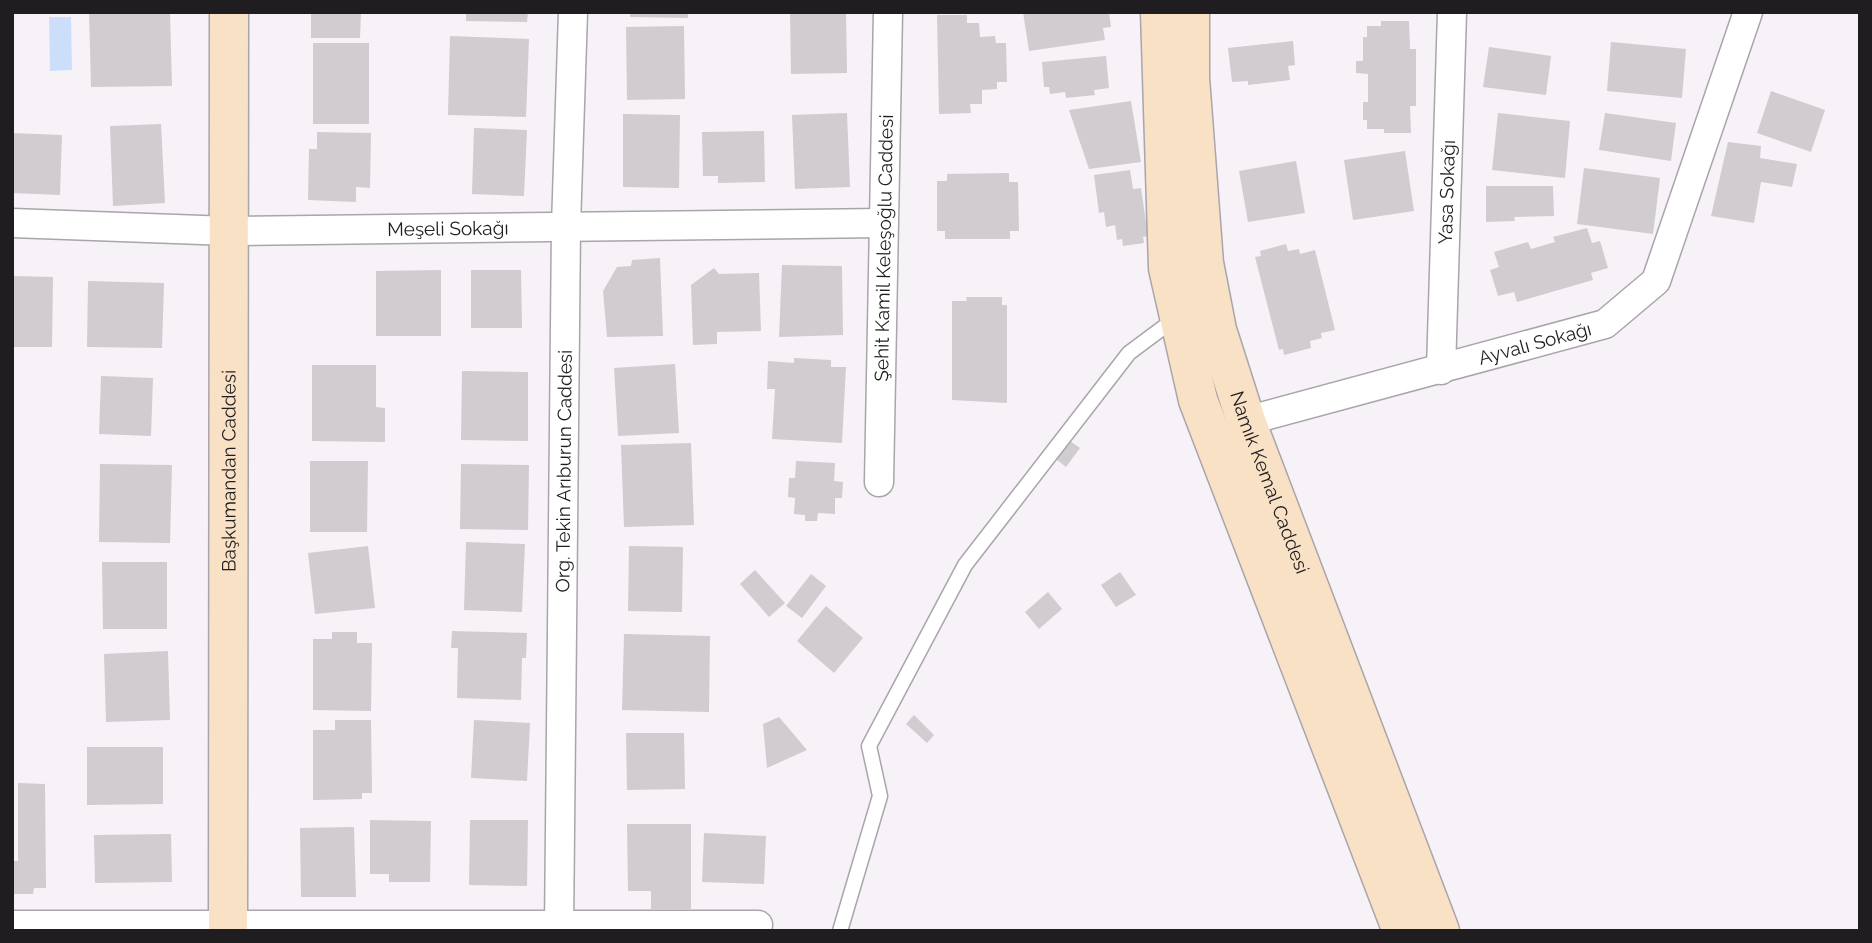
<svg xmlns="http://www.w3.org/2000/svg" width="1872" height="943" font-family="Raleway,sans-serif">
  <style>
    .water { fill: #cddefa }
    .building { fill: #d0ccd0 }
    .lines { fill: none; stroke-linecap: round; stroke-linejoin: round }
    .lane-casing { stroke: #a9a5aa; stroke-width: 17 }
    .street-casing { stroke: #a9a5aa; stroke-width: 31 }
    .secondary-casing { stroke: #a9a5aa; stroke-width: 41 }
    .lane { stroke: #fff; stroke-width: 14 }
    .street { stroke: #fff; stroke-width: 28 }
    .secondary { stroke: #f9e1c6; stroke-width: 38 }
    .labels { text-anchor: middle; dominant-baseline: central; stroke-width: 5; stroke-linejoin: round; paint-order: stroke }
    .street-label { font-size: 19px; fill: #1f1d1f; stroke: #fff }
  </style>
  <rect width="100%" height="100%" fill="#f6f2f7"/>
  <path class="water" d="M49,17h22l1,53 -22,1z"/>
  <g class="building">
    <path d="M89,12h81l2,74 -81,1z"/>
    <path d="M311,12h50l-1,26h-49z"/>
    <path d="M466,12h62l-1,10 -61,-1z"/>
    <path d="M630,12h58v6l-58,-1z"/>
    <path d="M790,12h56l1,61 -56,1z"/>
    <path d="M1023,12h86l2,15 -8,1 2,12 -76,11z"/>
    <path d="M937,15h30v8h12l1,14 15,-1 1,7h10l1,39h-10v7l-15,1v14h-12l1,9 -32,1z"/>
    <path d="M1381,21h28l1,28h6v57h-6l1,27h-27v-4h-17v-9h-4v-18h5v-28l-12,-1v-12h7v-24h4v-11h14z"/>
    <path d="M684,26l1,73 -58,1 -1,-73z"/>
    <path d="M450,36l79,3 -3,78 -78,-2z"/>
    <path d="M1293,41l2,24 -7,1 2,14 -42,5v-4l-16,1 -4,-34z"/>
    <path d="M1611,42l75,7 -4,49 -75,-7z"/>
    <rect x="313" y="43" width="56" height="81"/>
    <path d="M1489,47l62,9 -5,39 -63,-8z"/>
    <path d="M1106,56l3,32 -15,2 1,5 -29,3 -1,-6 -15,2 -1,-7h-5l-2,-25z"/>
    <path d="M1771,91l54,19 -14,42 -54,-19z"/>
    <path d="M1131,101l10,61 -52,7 -20,-59z"/>
    <path d="M847,113l3,74 -55,2 -3,-74z"/>
    <path d="M1498,113l72,8 -5,57 -73,-8z"/>
    <path d="M1605,113l71,10 -5,38 -72,-11z"/>
    <path d="M623,114l57,1 -1,73 -56,-1z"/>
    <path d="M161,124l4,79 -52,3 -3,-80z"/>
    <path d="M474,128l53,2 -3,66 -52,-2z"/>
    <path d="M764,131l1,51 -47,1v-7h-15l-1,-44z"/>
    <path d="M317,132l54,1 -1,55 -14,-1v15l-48,-2 1,-51h8z"/>
    <path d="M12,133l50,2 -2,60 -48,-2z"/>
    <path d="M1728,142l33,4 -1,12 37,6 -5,23 -31,-5 -7,41 -43,-7z"/>
    <path d="M1405,151l9,60 -61,9 -9,-60z"/>
    <path d="M1296,161l9,52 -57,9 -9,-51z"/>
    <path d="M1584,168l76,10 -7,56 -76,-10z"/>
    <path d="M1130,170l3,19 8,-1 7,48 -5,1 1,6 -21,3 -1,-7 -5,1 -2,-15 -9,2 -2,-15 -5,1 -5,-38z"/>
    <path d="M1009,173v9h9l1,49h-9v8h-65v-8h-8v-50h10v-7z"/>
    <path d="M1486,186h67l1,30 -40,1 1,4 -29,1z"/>
    <path d="M1587,228l5,15 8,-2 8,27 -17,5 2,7 -76,22 -3,-10 -16,4 -8,-26 9,-3 -5,-15 34,-10 3,7 24,-7 -2,-5z"/>
    <path d="M1286,244l2,7 11,-2 1,5 15,-4 20,80 -14,3 1,5 -12,3 1,7 -27,7 -1,-6 -4,1 -24,-93 6,-1 -1,-5z"/>
    <path d="M660,258l3,78 -56,1 -4,-46 14,-24 14,-1 1,-6z"/>
    <path d="M782,265l60,1 1,69 -64,2z"/>
    <path d="M714,268l5,6 40,-1 2,58 -44,1v12l-24,1 -2,-60z"/>
    <path d="M441,270v66h-65v-65z"/>
    <path d="M471,270h50l1,58h-51z"/>
    <path d="M12,276l41,1 -1,70h-40z"/>
    <path d="M88,281l76,2 -2,65 -75,-1z"/>
    <path d="M966,297h36v8h5v98l-55,-3v-99h15z"/>
    <path d="M794,358l37,2v7h15l-4,76 -70,-4 3,-50h-8l1,-28 26,2z"/>
    <path d="M675,364l4,69 -61,3 -4,-68z"/>
    <path d="M312,365h64v42l9,1v34l-73,-1z"/>
    <path d="M462,371l66,1v69l-67,-1z"/>
    <path d="M101,376l52,2 -2,58 -52,-2z"/>
    <path d="M1070,441l10,7 -14,19 -10,-8z"/>
    <path d="M691,443l3,82 -70,2 -3,-82z"/>
    <path d="M310,461h58l-1,71h-57z"/>
    <path d="M796,461l39,2 -1,18 9,1 -1,16h-7v16l-17,-1 -1,8h-12v-6l-11,-1 1,-16 -7,-1 1,-19h6z"/>
    <path d="M100,464l72,1 -2,78 -71,-1z"/>
    <path d="M461,464l68,1 -1,65 -68,-1z"/>
    <path d="M466,542l59,2 -3,68 -58,-2z"/>
    <path d="M368,546l7,62 -60,6 -7,-61z"/>
    <path d="M629,546l54,1 -1,65 -54,-1z"/>
    <path d="M102,562h65v67h-64z"/>
    <path d="M755,570l30,33 -16,14 -29,-33z"/>
    <path d="M1120,572l16,23 -20,12 -15,-22z"/>
    <path d="M811,574l15,12 -24,32 -16,-12z"/>
    <path d="M1048,592l14,17 -23,20 -14,-17z"/>
    <path d="M826,606l37,32 -29,35 -37,-32z"/>
    <path d="M452,631l75,2 -1,25h-4l-1,42 -64,-2 1,-50h-7z"/>
    <path d="M332,632h25v11h15l-1,68 -58,-1v-71h19z"/>
    <path d="M624,634l86,2 -1,76 -87,-2z"/>
    <path d="M168,651l2,69 -64,2 -2,-68z"/>
    <path d="M914,715l20,20 -7,8 -21,-19z"/>
    <path d="M779,717l28,33 -40,18 -4,-44z"/>
    <path d="M335,720h36l1,73h-10v6l-49,1v-70h22z"/>
    <path d="M474,720l56,3 -3,58 -56,-3z"/>
    <path d="M626,733h58l1,56 -58,1z"/>
    <path d="M87,747h76v57l-76,1z"/>
    <path d="M18,783l27,1 1,104h-12l-1,6h-21v-33h6z"/>
    <path d="M370,820l61,1 -1,61h-41v-8h-19z"/>
    <path d="M470,820h58l-1,66 -58,-1z"/>
    <path d="M627,824h64v85h-40v-18h-23z"/>
    <path d="M354,827l2,70h-55l-1,-69z"/>
    <path d="M704,833l62,3 -2,48 -62,-2z"/>
    <path d="M171,834l1,48 -77,1 -1,-48z"/>
  </g>
  <g class="lines">
    <defs>
      <path id="lane" d="M840,931l40,-135 -11,-50 96,-181 164,-212 47,-35"/>
      <g id="street">
        <path id="s1" d="M12,223l217,8 654,-8"/>
        <path id="s2" d="M1441,370l11,-358"/>
        <path id="s3" d="M1246,421l359,-97 51,-43 92,-269"/>
        <path id="s4" d="M879,482l9,-470"/>
        <path d="M12,925h746"/>
        <path id="s5" d="M559,931l7,-705 7,-214"/>
      </g>
      <g id="secondary">
        <path d="M1160,12l8,256 30,132 204,531"/>
        <path id="s6" d="M1190,12v66l14,185 13,67 29,91 194,510"/>
        <path id="s7" d="M228,931l1,-919"/>
      </g>
    </defs>
    <use href="#lane" class="lane-casing"/>
    <use href="#street" class="street-casing"/>
    <use href="#secondary" class="secondary-casing"/>
    <use href="#lane" class="lane"/>
    <use href="#street" class="street"/>
    <use href="#secondary" class="secondary"/>
  </g>
  <g class="labels">
    <g class="street-label">
      <text stroke="none"><textPath href="#s2" startOffset="178">Yasa Sokağı</textPath></text>
      <text stroke="none"><textPath href="#s1" startOffset="436">Meşeli Sokağı</textPath></text>
      <text stroke="none"><textPath href="#s4" startOffset="234">Şehit Kamil Keleşoğlu Caddesi</textPath></text>
      <text stroke="none"><textPath href="#s3" startOffset="299">Ayvalı Sokağı</textPath></text>
      <text stroke="none"><textPath href="#s5" startOffset="460">Org. Tekin Arıburun Caddesi</textPath></text>
      <text stroke="none"><textPath href="#s7" startOffset="460">Başkumandan Caddesi</textPath></text>
      <text stroke="none"><textPath href="#s6" startOffset="481">Namık Kemal Caddesi</textPath></text>
    </g>
  </g>
  <rect width="1872" height="943" fill="none" stroke="#1f1d1f" stroke-width="28"/>
</svg>
